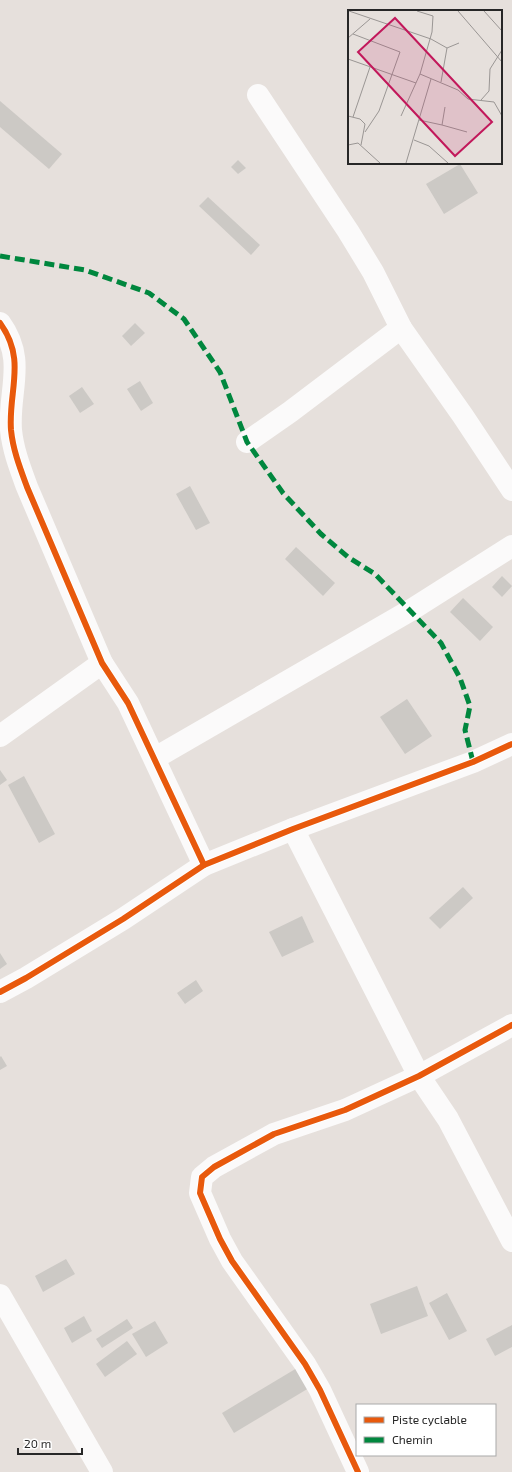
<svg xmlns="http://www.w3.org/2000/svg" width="512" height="1472" font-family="'Exo 2',sans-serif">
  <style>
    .building { fill: #ccc9c5 }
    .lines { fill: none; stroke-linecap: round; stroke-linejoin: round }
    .minor { stroke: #fbfafa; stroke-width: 22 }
    .quiet { stroke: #00873e; stroke-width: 5; stroke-dasharray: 10 5; stroke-linecap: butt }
    .cycleway-casing { stroke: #fff; stroke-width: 8 }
    .cycleway { stroke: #e8590c; stroke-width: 6 }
    .inset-road { fill: none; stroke: #9a9694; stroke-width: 1 }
    .view { fill: #c2185b; fill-opacity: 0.15; stroke: #c2185b; stroke-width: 2 }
    .inset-edge { fill: none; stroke: #272727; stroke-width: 2 }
  </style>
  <rect width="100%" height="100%" fill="#e6e0dc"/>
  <g class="building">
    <path d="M0,101l62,53 -13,15 -49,-42z"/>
    <path d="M238,160l8,8 -8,6 -7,-7z"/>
    <path d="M460,164l18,29 -34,21 -18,-30z"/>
    <path d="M208,197l52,48 -9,10 -52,-49z"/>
    <path d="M135,323l10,10 -14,13 -9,-10z"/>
    <path d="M140,381l13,22 -12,8 -14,-22z"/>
    <path d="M82,387l12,17 -14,9 -11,-17z"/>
    <path d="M190,486l20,37 -14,7 -20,-36z"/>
    <path d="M296,547l39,36 -12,13 -38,-37z"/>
    <path d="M502,576l10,10 -10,11 -10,-10z"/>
    <path d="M463,598l30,29 -13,14 -30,-29z"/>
    <path d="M407,699l25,37 -27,18 -25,-37z"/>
    <path d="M0,770l7,10 -7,5z"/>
    <path d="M24,776l31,58 -16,9 -31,-58z"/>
    <path d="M463,887l10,11 -33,31 -11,-11z"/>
    <path d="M302,916l12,26 -32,15 -13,-25z"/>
    <path d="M0,953l7,11 -7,5z"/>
    <path d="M196,980l7,11 -18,13 -8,-11z"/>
    <path d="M1,1056l6,10 -7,4v-13z"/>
    <path d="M66,1259l9,15 -32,18 -8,-16z"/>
    <path d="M417,1286l11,30 -47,18 -11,-30z"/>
    <path d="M447,1293l20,38 -18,9 -20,-37z"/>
    <path d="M84,1316l8,15 -20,12 -8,-15z"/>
    <path d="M127,1319l6,9 -31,20 -6,-9z"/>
    <path d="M155,1321l13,22 -22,14 -14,-23z"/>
    <path d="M512,1325v22l-17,9 -9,-17z"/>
    <path d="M127,1341l10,13 -32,23 -9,-13z"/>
    <path d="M297,1368l12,20 -75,45 -12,-20z"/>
  </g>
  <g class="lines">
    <g class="minor">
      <path d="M0,323c27,37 8,68 11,107 2,20 9,38 16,57l75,176 26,40 76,162"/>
      <path d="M401,328l62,88 49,74"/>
      <path d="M247,442l43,-30 111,-84 -28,-56 -25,-41 -90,-136"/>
      <path d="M0,736l102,-73"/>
      <path d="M155,758l256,-148 101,-64"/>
      <path d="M293,829l126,247 29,43 64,122"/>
      <path d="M0,992l26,-14 97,-59 81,-54 89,-36 180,-67 39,-18"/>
      <path d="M0,1295l102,177"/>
      <path d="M358,1472l-38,-82 -15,-26 -73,-103 -12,-22 -20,-46 2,-16 12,-10 60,-33 71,-24 74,-34 93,-51"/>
    </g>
    <path class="quiet" d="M0,256l85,14 64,23 35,26 36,53 27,70 36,51 38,41 27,23 27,17 66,69 19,35 10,28 -5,24 8,32"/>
    <defs>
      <g id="cycleway">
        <path d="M0,323c27,37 8,68 11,107 2,20 9,38 16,57l75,176 26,40 76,162"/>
        <path d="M0,992l26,-14 97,-59 81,-54 89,-36 180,-67 39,-18"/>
        <path d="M358,1472l-38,-82 -15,-26 -73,-103 -12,-22 -20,-46 2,-16 12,-10 60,-33 71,-24 74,-34 93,-51"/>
      </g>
    </defs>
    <use href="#cycleway" class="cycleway-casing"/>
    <use href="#cycleway" class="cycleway"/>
  </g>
  <g transform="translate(348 10)">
    <rect width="154" height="154" fill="#e6e0dc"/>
    <path class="inset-road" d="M1,1l82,28 16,9 12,-5M110,1l44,51M136,1l18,20M5,24l47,18 -21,59 -14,21M0,28l22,-19M0,49l68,24M72,64l38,16 10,9 26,3 8,14M93,72l6,-34M133,90l8,-9 1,-22 12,-19M97,97l-3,18 25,7M0,106l12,3 5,5 -4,21M53,106l19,-42 12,-42 1,-16 -16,-5M5,107l17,-50M71,110l23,5M66,130l15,6 19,17M0,135l10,-2 22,20M58,153l25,-84"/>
    <path class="view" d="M47,8l97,104 -37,34 -97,-104z"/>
    <rect width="154" height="154" class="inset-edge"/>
  </g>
  <rect x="356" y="1404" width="140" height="52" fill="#ffffff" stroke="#a9a9a9"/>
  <rect x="364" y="1417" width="20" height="6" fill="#e8590c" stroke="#a9a9a9"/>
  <text x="392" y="1424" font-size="12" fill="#272727">Piste cyclable</text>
  <rect x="364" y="1437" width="20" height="6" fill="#00873e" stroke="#a9a9a9"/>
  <text x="392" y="1444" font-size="12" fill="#272727">Chemin</text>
  <path d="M18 1448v6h64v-6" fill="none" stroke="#272727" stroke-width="2"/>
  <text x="24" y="1448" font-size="12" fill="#272727" stroke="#ffffff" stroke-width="3" paint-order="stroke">20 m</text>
</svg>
